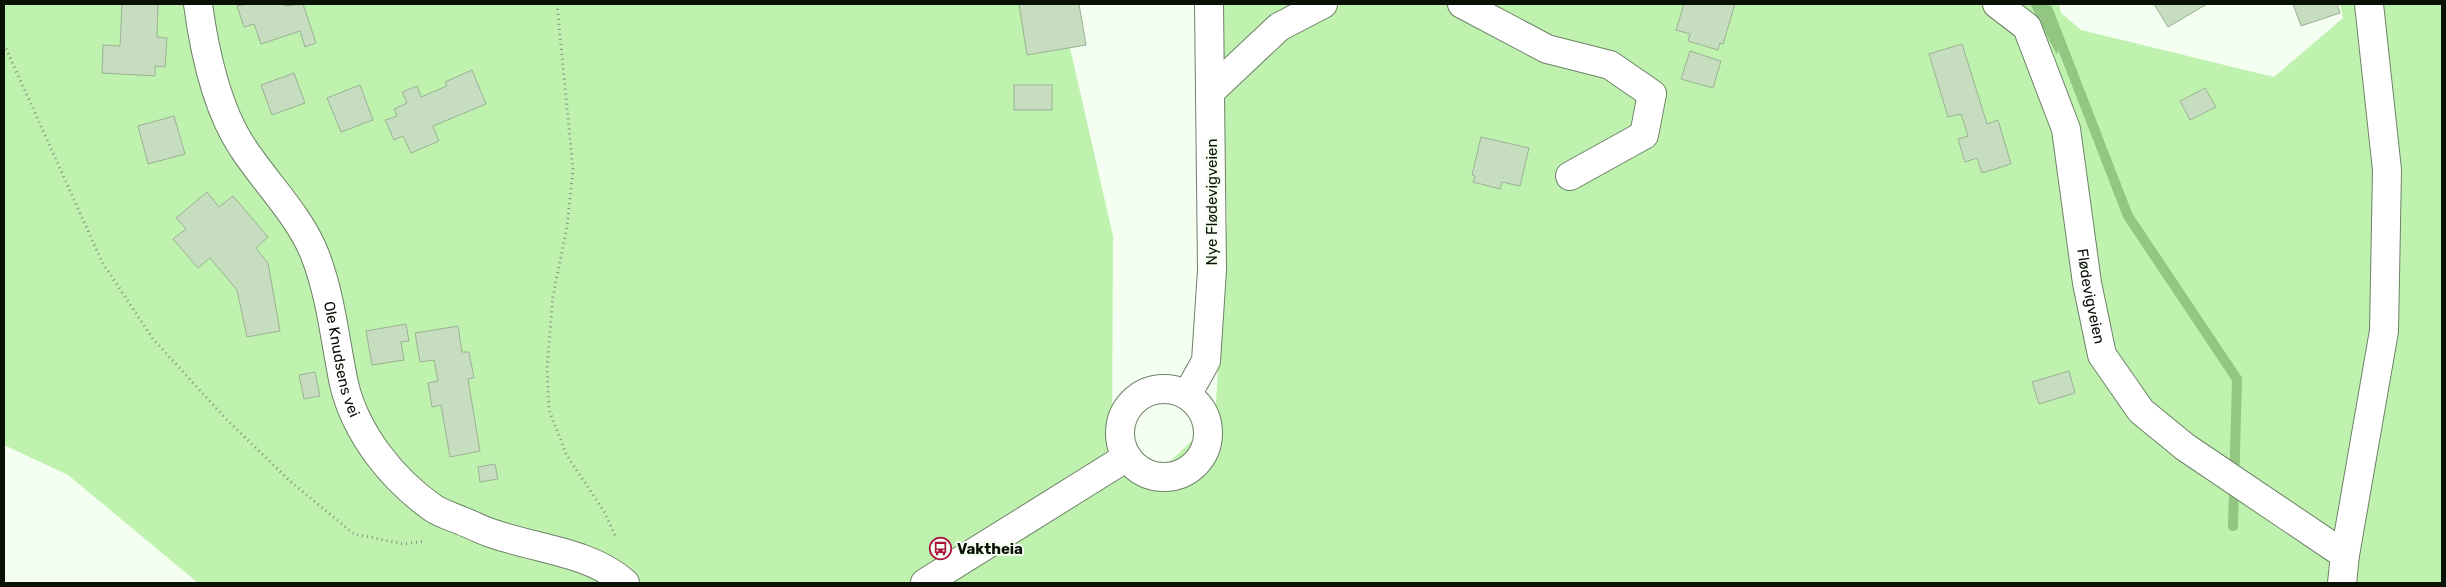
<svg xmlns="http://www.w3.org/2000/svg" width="2446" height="587" font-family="Rubik,sans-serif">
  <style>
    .green { fill: #bff2af }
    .water { fill: #93c683 }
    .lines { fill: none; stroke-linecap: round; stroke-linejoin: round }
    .stream { stroke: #93c683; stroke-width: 10 }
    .building { fill: #c6ddbf; stroke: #9bb194 }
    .minor-casing { stroke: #6d8267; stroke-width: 30 }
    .path { stroke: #879085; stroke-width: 3; stroke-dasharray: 1 4; stroke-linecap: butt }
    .minor { stroke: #fff; stroke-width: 28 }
    .labels { text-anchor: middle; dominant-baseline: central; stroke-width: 4; stroke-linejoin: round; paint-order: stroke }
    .street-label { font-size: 15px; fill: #091107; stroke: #f4fef1 }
    .poi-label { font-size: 15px; font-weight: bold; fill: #091107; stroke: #f4fef1; text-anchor: start }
  </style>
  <rect width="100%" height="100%" fill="#f4fef1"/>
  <path class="green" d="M4,4h1034l30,35 45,197 -1,200 35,47 68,-64 12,-200 -9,-215h812l27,50 3,-11 -13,-38 12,-1 2,9 20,17 193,47 69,-59 -3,-14h102v579h-2244l-130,-108 -64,-30z"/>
  <path class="water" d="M2030,4h17l13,39 -3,12z"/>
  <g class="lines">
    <path class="stream" d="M2048,10l80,206 109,163 -4,147"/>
  </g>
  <g class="building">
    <path d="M122,4h36l-1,33 10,1 -2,29 -10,-1v10l-53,-3 1,-28 17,1z"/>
    <path d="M246,4h38l1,2 18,-2 13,39 -11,4 -5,-16 -39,13 -7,-20 -10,3 -7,-21z"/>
    <path d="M1019,4h60l7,41 -59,10z"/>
    <path d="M1684,4h51l-12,40 -3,-1 -2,7 -30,-9 2,-7 -14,-4z"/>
    <path d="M2154,4h53l-39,23z"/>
    <path d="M2293,4h44l3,9 -39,13z"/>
    <path d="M1962,44l25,80 11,-4 13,44 -29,9 -5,-15 -12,4 -7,-23 10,-3 -7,-22 -13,3 -19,-63z"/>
    <path d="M1690,51l31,10 -8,27 -32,-9z"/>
    <path d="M472,70l14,34 -53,22 6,15 -28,12 -8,-17 -9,4 -9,-20 12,-4 -3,-7 13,-6 -5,-11 15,-6 4,11 26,-11 -2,-4z"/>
    <path d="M294,73l11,30 -33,12 -11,-30z"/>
    <path d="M360,85l13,35 -32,12 -14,-34z"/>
    <rect x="1014" y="85" width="38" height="25"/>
    <path d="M2205,88l11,19 -26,13 -10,-19z"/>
    <path d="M174,116l11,38 -37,10 -10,-38z"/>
    <path d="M1481,137l48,11 -9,38 -18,-4 -2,7 -27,-7 2,-6 -3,-1z"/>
    <path d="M207,192l12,15 14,-11 35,41 -12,11 12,15 12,68 -33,6 -10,-47 -27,-32 -12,10 -25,-29 13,-10 -10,-11z"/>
    <path d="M406,324l3,17 -8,1 3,18 -32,5 -6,-34z"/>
    <path d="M458,326l4,26h7l5,26 -6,1 12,72 -30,6 -9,-52 -9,2 -4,-24 10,-2 -4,-21 -14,2 -5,-29z"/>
    <path d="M2069,371l6,22 -36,11 -7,-22z"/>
    <path d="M315,372l5,24 -16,3 -5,-24z"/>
    <path d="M495,464l3,15 -18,3 -2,-15z"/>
  </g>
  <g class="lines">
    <defs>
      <g id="minor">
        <path id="s1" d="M198,4c6,45 19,106 45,144 22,34 57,68 72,107 16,41 20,86 29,129 12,50 48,95 89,124 9,6 20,9 29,13 11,4 21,10 32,13 43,15 96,18 131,49"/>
        <path d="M1462,4l85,45 63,16 42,29 -8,41 -74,41"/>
        <path id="s2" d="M1997,4l30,23 39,102 21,154 15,72 39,56 44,36 160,108 -3,28"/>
        <path d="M1211,91l68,-64 44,-23"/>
        <circle cx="1164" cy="433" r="44"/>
        <path d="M1187,395l19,-34 6,-91 -3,-266"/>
        <path d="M2345,555l39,-224 3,-161 -18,-166"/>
        <path d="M925,583l202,-126"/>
      </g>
    </defs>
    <use href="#minor" class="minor-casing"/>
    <g class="path">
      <path d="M557,4l16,166 -6,57 -14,69 -6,73 2,41 17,44 39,59 11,25"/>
      <path d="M4,44l98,218 51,77 73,80 65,63 63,52 50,10 21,-3"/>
    </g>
    <use href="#minor" class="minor"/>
  </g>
  <defs>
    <symbol id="bus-ring" viewBox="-11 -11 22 22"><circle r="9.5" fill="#f4fef1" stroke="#aa153f" stroke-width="1.5"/><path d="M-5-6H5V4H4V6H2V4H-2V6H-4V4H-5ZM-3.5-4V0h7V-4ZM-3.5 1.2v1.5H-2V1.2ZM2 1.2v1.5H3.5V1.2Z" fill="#aa153f"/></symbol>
  </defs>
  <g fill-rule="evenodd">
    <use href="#bus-ring" x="928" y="536" width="25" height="25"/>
  </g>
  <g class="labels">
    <g class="street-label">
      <text transform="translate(1212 202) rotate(-90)">Nye Flødevigveien</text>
      <text stroke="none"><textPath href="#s2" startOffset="316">Flødevigveien</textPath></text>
      <text stroke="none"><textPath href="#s1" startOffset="389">Ole Knudsens vei</textPath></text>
    </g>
    <g class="poi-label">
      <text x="957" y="549">Vaktheia</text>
    </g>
  </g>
  <rect width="2446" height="587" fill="none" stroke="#091107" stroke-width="10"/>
</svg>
